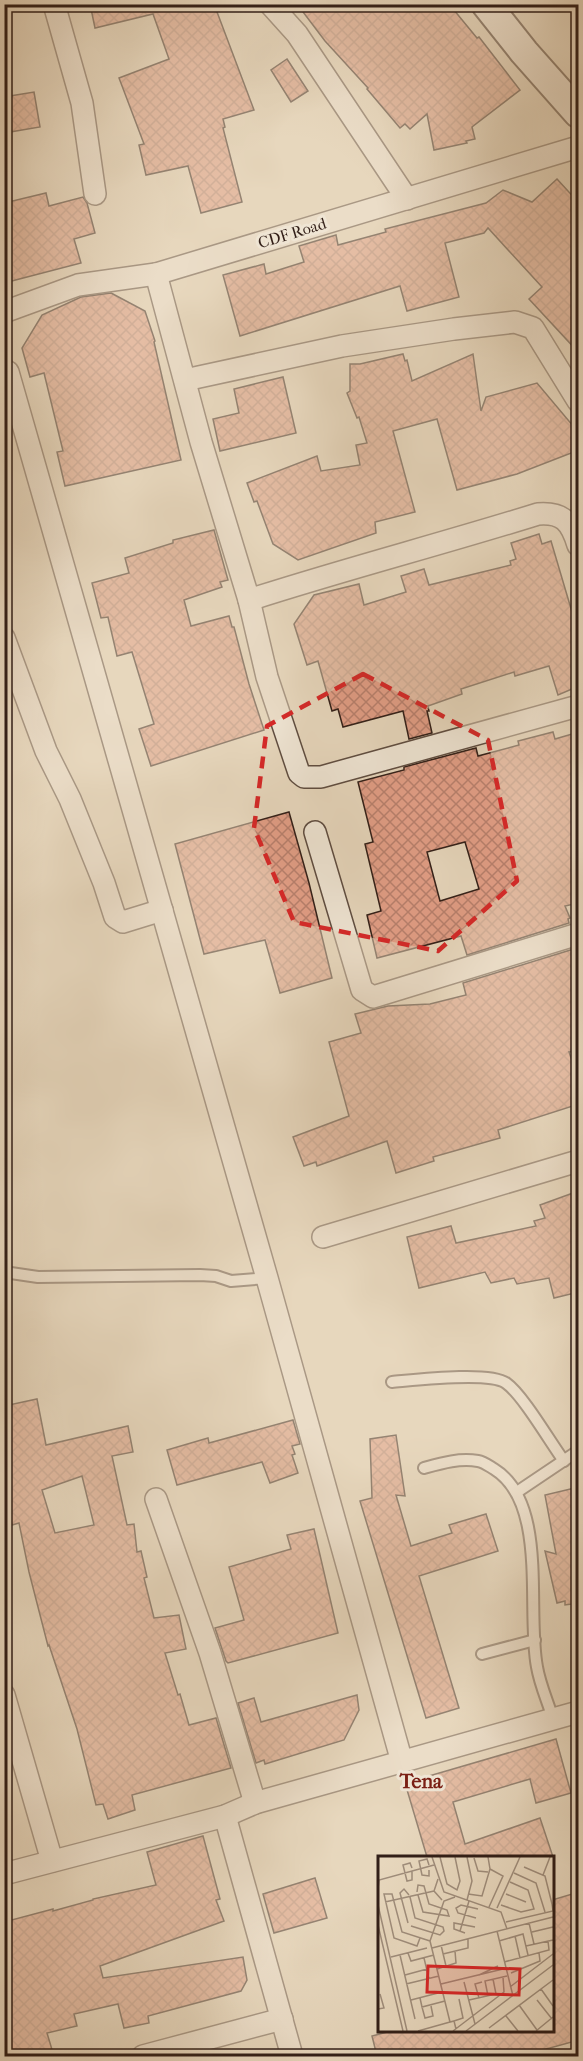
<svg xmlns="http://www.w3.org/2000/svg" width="583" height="2061" font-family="'IM FELL French Canon',serif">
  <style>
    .building { fill: url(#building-cross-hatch); stroke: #321f18; stroke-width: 1.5; fill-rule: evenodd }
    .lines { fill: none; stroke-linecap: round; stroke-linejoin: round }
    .lane-casing { stroke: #5f4d41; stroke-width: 14 }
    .street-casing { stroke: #5f4d41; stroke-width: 24 }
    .secondary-casing { stroke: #321f18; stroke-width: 32 }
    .lane { stroke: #efe5d4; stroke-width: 10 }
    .street { stroke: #efe5d4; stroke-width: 21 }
    .secondary { stroke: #efe5d4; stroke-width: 28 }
    .marked { fill: none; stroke: #d62828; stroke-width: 4.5; stroke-dasharray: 12 8; stroke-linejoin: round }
    .labels { text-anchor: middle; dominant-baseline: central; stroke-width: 6; stroke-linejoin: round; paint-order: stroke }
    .street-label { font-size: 16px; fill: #321f18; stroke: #efe5d4 }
    .quarter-label { font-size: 20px; font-weight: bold; fill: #7a1f14; stroke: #efe5d4 }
    .inset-road { fill: none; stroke: #9f8d7b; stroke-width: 1.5 }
    .view { fill: #d62828; fill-opacity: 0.15; stroke: #d62828; stroke-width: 3 }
    .inset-edge { fill: none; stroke: #321f18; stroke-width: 3 }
  </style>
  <defs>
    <pattern id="building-cross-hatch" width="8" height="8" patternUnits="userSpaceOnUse" patternTransform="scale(1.5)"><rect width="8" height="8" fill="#e29e86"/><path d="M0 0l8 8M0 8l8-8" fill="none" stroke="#b8806d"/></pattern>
  </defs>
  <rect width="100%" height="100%" fill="#e7d7bd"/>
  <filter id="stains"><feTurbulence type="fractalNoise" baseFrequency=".00333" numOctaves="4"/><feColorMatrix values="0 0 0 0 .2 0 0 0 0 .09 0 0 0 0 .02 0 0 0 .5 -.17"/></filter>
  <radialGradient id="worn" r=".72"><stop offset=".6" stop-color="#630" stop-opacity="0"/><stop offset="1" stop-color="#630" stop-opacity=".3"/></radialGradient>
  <g class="building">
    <path d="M90,4h124l40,106 -31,9 2,8 -2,1 19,74 -41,11 -13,-47 -42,9 -7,-30 5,-1 -25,-66 50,-19 -16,-45 -58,14z"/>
    <path d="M297,4h152l28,34 2,-1 41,53 -48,37 3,12 -9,2 1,2 -33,7 -7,-36 -17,15 -5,-5 -5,4 -33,-39 1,-1 -43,-47z"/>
    <path d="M287,59l21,32 -17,11 -20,-32z"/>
    <path d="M34,92l6,35 -36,6v-36z"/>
    <path d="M557,179l22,24v150l-50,-54 13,-12 -54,-59 -4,5 -39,10 14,54 -52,14 -7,-25 -160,50 -17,-61 41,-11 2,10 38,-12 -5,-16 37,-11 2,10 48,-13 -1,-3 101,-26 17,-13 29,12z"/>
    <path d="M46,193l3,13 34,-9 4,6 8,30 -21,6 7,24 -77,20v-80z"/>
    <path d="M111,293l34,18 10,30 -1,1 27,118 -116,26 -8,-34 6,-1 -19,-78 -14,4 -8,-29 20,-33 39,-18z"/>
    <path d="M403,354l2,7 2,-1 5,21 61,-27 8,57 5,-14 51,-14 42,50v17l-62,24 -60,16 -20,-71 -44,12 22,81 -40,10 1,11 -78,27 -25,-16 -16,-43 -3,1 -7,-19 70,-27 4,15 39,-6 -4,-20 11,-2 -8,-26 -2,1 -10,-25 3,-2v-27h10z"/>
    <path d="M283,377l13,56 -76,18 -7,-32 26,-6 -5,-24z"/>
    <path d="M214,530l14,50 -8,2 2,5 -38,13 7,26 38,-10 3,11h2l15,57 15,46 -113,36 -12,-37 15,-5 -22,-72 -15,4 -9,-39 -7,1 -9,-35 37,-10 -4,-15 48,-15v-3z"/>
    <path d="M539,534l3,10 9,-3 21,71 7,-2v76l-21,9 -9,-29 -34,10 -1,-4 -53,17 1,5 -34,12 1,5h-2l5,22 -23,6 -6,-28 -60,16 -5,-18 -6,2 -14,-50 -11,4 -13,-41 20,-29 45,-11 5,21 42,-13 -5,-16 23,-7 5,16 82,-20 -1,-4 6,-2 -5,-16z"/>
    <path d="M553,732l2,7 24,-7v171l-14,3 5,12 -2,1 1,4 -102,32 -6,-19 -84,22 -10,-43 14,-4 -16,-67 8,-2 -15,-60 46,-12v-3l72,-19 2,8 41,-11 -1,-4zM465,842l14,47 -39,12 -13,-49z"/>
    <path d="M289,812l20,71 23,95 -52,15 -15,-53 -61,14 -29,-110z"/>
    <path d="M577,948l2,6v97l-10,1 10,30v22l-81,26 2,8 -67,19 1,4 -38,12 -9,-32 -70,25 -1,-4 -12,4 -11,-29 56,-21 -20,-74 32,-9 -6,-19 33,-8 42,-2 36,-9 -3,-12z"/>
    <path d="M573,1193l6,16v83l-25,6 -5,-20 -32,6 -3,-6 -23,5 -6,-11 -66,16 -12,-51 44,-11 5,17 80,-17 -2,-5 11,-3 -5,-13z"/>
    <path d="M37,1399l9,46 82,-19 5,26 -21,4 15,69 7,-1 3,28 4,-1 6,26 -3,1 10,40 25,-3 7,34 -21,4 13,42 2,-1 9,31 27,-7 15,50 -99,27 3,15 -27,9 -5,-15 -7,1 -19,-76 -28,-84 -1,1 -19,-74 -10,-49 -7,2 -8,-23v-96zM82,1476l12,49 -39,8 -13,-43z"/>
    <path d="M293,1420l7,24 -8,2 3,8 -3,1 6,18 -28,10 -8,-21 -85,23 -10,-35 41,-12 1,5z"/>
    <path d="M396,1435l9,61 -9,-1 15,51 41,-13 -3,-8 37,-11 12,37 -79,25 40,132 -33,10 -66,-217 12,-3 -2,-59z"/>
    <path d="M579,1487v31l-7,1 4,41 3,1v42l-14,2v-4l-8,2 -12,-52 11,3 -11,-59z"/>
    <path d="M314,1529l24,104 -110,30 -2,-2 -11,-33 29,-8 -15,-53 62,-18 -4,-14z"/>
    <path d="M357,1695l2,15 -15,30 -79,24 -1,-4 -8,3 -18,-60 16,-5 7,24z"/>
    <path d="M556,1739l15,54 -35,10 -6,-24 -77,23 12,42 75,-26 13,39h-126l-22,-74z"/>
    <path d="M203,1836l17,63 -4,1 8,21 -124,45 3,12 140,-21 4,23 -6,11 -93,25 1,7 -25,5 -6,-24 -44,10 3,12 -30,7 6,20 -11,3h-38v-134l49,-13v2l40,-11v-1l63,-14 -9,-33z"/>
    <path d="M315,1878l12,40 -53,15 -11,-39z"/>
    <path d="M579,1892v148l-58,16h-144l-5,-20 23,-6h157v-130z"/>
  </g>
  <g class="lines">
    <defs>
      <g id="lane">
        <path d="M4,356l4,16v4"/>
        <path d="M4,1272l34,5 162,-2 16,1 15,5 36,-3"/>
        <path d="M392,1382c23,-2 97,-11 114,1 17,12 44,59 58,78"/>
        <path d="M424,1468c18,-5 35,-10 54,-7 6,1 11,5 16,8 55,34 32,142 43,198 3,18 11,35 16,52"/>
        <path d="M517,1492l61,-41"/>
        <path d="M482,1654l53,-14"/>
      </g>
      <g id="street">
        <path d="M54,4l28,99 13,91"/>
        <path d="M270,4l27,30 110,165"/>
        <path d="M156,274l45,168 48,158 18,77 32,96 5,4h17l257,-71"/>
        <path d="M4,312l74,-27 78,-11 422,-127"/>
        <path d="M8,372l259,906 135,484"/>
        <path d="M185,380l157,-34 112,-17 61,-7 18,6 45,73"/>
        <path d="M249,600c96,-31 193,-56 289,-86 25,-2 33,8 40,31"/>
        <path d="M4,638l42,113 24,48 34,84 11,34 8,5 39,-12"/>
        <path d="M315,832l47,158 11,7 205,-63"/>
        <path d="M323,1237l255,-76"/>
        <path d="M156,1499l54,154 45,150"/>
        <path d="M4,1695l48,166"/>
        <path d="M225,1816l67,240"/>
        <path d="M4,1874l221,-58 30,-13 323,-91"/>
        <path d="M143,2056l139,-37"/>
      </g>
      <path id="secondary" d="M486,4l38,48 54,61"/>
    </defs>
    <use href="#lane" class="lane-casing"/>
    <use href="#street" class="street-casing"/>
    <use href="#secondary" class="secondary-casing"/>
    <use href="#lane" class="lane"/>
    <use href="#street" class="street"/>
    <use href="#secondary" class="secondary"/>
  </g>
  <path d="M0 0H583V2061H0ZM363,674l125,66 29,141 -79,70 -144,-29 -40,-94 13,-102z" fill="#e7d7bd" fill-opacity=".55" fill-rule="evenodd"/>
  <path class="marked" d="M363,674l125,66 29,141 -79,70 -144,-29 -40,-94 13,-102z"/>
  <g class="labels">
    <g class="street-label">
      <text transform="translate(292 233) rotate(-17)">CDF Road</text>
    </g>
    <g class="quarter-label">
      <text x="421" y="1781">Tena</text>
    </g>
  </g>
  <g transform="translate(378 1856)">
    <rect width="176" height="176" fill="#e7d7bd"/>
    <path class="inset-road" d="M54,1l12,35 57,20 6,17M62,1l7,27 10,6 3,-9 -5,-24M96,2l4,13 10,1M51,9l-2,-6 -8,2 3,14 7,1v-6M146,11l21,9 7,28M34,12l-2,-5 -7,2 4,16 5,-1v-9M136,17l22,10 9,29M165,19l7,-18M60,23l-4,12 8,9M0,33l1,-9 55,-15M39,36l1,-7 6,1 5,18 18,6 2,6 -26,-4 -5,-17M90,38l14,2 8,-27 -2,-12M128,38l20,8M32,41l5,21 28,9 1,4 -4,4 -29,-9M89,44l5,-19 -5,-24M7,46l49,-11M0,49l29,126M123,49l20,7 13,-3 -6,-19 -18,-8M111,51l14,-31 -13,-7M119,52l23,-51M98,62l-18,-5 -2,-5 5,-3 17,4M128,66l47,-11 -1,-7M30,67l-8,-30 4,-4 5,6M151,67l5,21M0,69l25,106M82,75l9,-30M119,75l16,65M154,76l21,-5M87,77l-11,-4v-6l21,4M137,80l5,22M42,82l-3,8 -23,-8 -10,-44h8l10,38 28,9M52,85l20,81 4,-1 2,8M52,85l14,-40 11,-4M121,85l24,-7 5,21M63,89l5,21M148,90l27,-6M54,92l121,-31M30,97l3,8 23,-6M65,98l25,-6v-9M22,99l15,64M13,101l36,-9M46,102l5,21M126,106l45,-12 -1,-9M59,113l19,-6 -1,-12M133,117l29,-12 -1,-8M27,119l22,-6M101,119l19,-9M86,126l11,42M28,128l33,-8M63,128l62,-15M132,131l43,-33M163,133l12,17M110,140l-3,-15 22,-5M42,142l2,9 23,-6M101,142l-4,-14 7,-2M33,144l27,-7M91,144l27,-6 -3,-15M159,144l15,19M141,149l18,25M44,151l3,11 8,-2 -2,-10M0,153l6,-1 -4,-14M128,160l12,15M76,165l9,-3 -4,-19M111,172l64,-48M40,175l32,-9M75,175l51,-39 -1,-15M88,175l87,-66M158,175l17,-14"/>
    <path class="view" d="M50,110l92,3 -1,26 -92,-3z"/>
    <rect width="176" height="176" class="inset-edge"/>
  </g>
  <rect width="583" height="2061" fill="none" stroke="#e7d7bd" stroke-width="24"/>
  <rect x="6" y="6" width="571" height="2049" fill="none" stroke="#321f18" stroke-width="3"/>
  <rect x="12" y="12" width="559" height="2037" fill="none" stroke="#321f18" stroke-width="1.5"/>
  <rect width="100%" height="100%" filter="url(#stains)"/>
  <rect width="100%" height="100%" fill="url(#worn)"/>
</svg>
